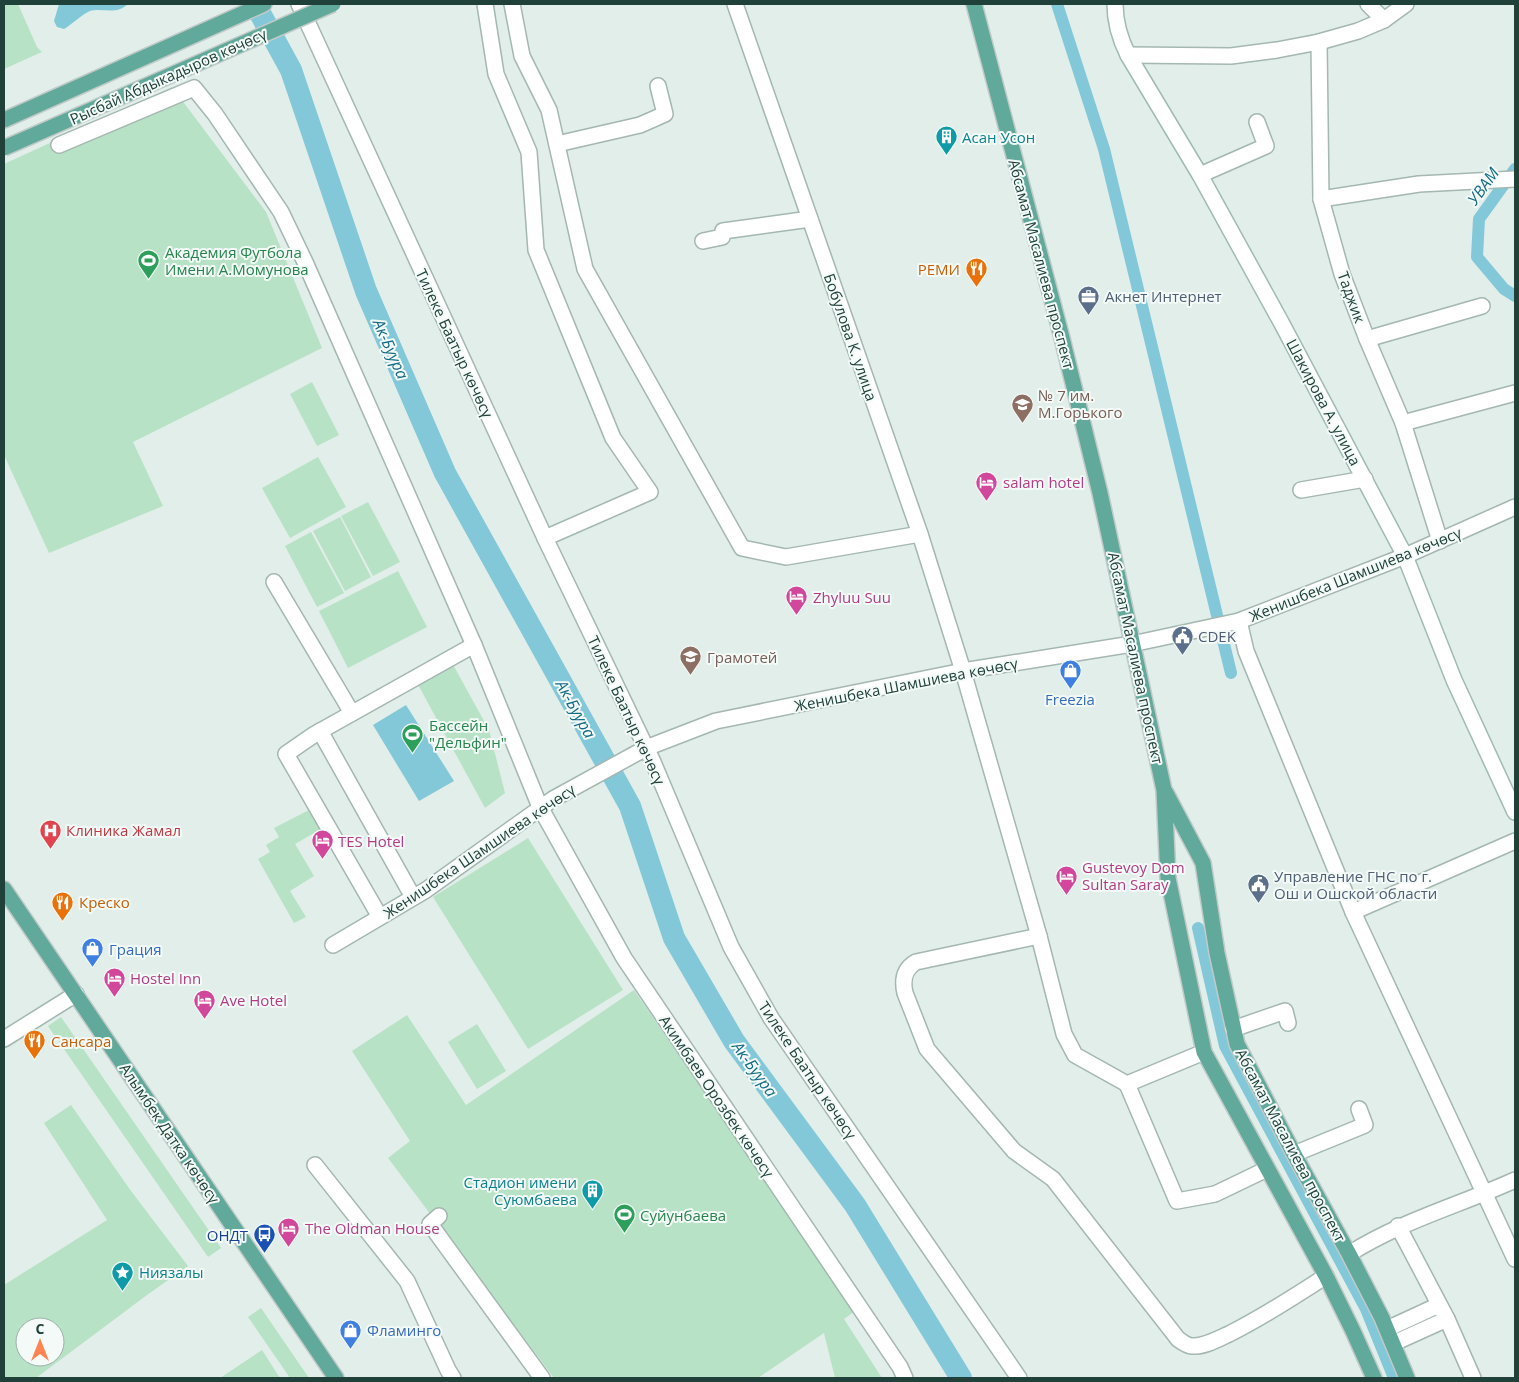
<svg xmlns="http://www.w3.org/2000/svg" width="1519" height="1382" font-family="'Open Sans',sans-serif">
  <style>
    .green { fill: #b8e2c6; fill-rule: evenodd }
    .water { fill: #83c8d9 }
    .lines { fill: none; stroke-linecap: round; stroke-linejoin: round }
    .canal { stroke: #83c8d9; stroke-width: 12 }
    .river { stroke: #83c8d9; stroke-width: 22 }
    .minor-casing { stroke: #a4b7b1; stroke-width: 18 }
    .tertiary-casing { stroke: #a4b7b1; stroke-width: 18 }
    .secondary-casing { stroke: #9fbbb2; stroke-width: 18 }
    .primary-casing { stroke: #c0cac8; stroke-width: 18 }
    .minor { stroke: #fff; stroke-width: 15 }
    .tertiary { stroke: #fff; stroke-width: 15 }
    .secondary { stroke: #fff; stroke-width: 15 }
    .primary { stroke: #61a99a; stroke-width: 15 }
    .primary-bridge-casing { stroke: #c0cac8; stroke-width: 18; stroke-linecap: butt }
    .primary-bridge { stroke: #61a99a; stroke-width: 15 }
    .labels { text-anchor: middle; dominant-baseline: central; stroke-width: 4; stroke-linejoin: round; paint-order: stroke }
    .street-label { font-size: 15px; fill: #1f413a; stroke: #f3faf7 }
    .culture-label { font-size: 15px; fill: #0d838f; stroke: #f3faf7; text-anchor: start }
    .leisure-label { font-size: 15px; fill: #27864d; stroke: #f3faf7; text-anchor: start }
    .food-label { font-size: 15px; fill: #c56008; stroke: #f3faf7; text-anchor: start }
    .service-label { font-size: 15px; fill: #4e5e75; stroke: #f3faf7; text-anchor: start }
    .education-label { font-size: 15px; fill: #785e54; stroke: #f3faf7; text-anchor: start }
    .hotel-label { font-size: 15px; fill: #b23c85; stroke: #f3faf7; text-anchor: start }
    .shop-label { font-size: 15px; fill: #366cbe; stroke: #f3faf7; text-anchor: start }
    .health-label { font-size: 15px; fill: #be3a42; stroke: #f3faf7; text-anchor: start }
    .transit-label { font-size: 15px; fill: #164399; stroke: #f3faf7; text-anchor: end }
    .water-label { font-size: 16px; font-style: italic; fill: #126b85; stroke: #f3faf7 }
  </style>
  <rect width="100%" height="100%" fill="#e2eee9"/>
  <g class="green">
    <path d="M4,4h14l19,43 5,5 -38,17z"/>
    <path d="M172,87l94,125 56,136 -189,94 30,64 -114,47 -45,-98v-291z"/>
    <path d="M312,382l27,53 -22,11 -27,-52z"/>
    <path d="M318,457l28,50 -56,31 -28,-50z"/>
    <path d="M368,502l32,60 -27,14 -32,-60z"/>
    <path d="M340,517l31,60 -26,14 -32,-60z"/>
    <path d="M311,532l33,61 -27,14 -32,-61z"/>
    <path d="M398,571l29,56 -79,41 -29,-57z"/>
    <path d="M451,661l38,69 16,63 -20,15 -69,-127z"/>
    <path d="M309,810l12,19 -26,15 19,32 -24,15 16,26 -12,6 -36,-64 12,-7 -4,-7 13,-8 -5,-9z"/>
    <path d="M528,838l95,152 -95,59 -95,-152z"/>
    <path d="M634,990l221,321 -11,8 38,59h-47l-11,-45 -66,45h-204l-166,-220 22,-17 -58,-90 55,-36 59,90z"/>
    <path d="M61,1017l160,231 -13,9 -160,-231z"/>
    <path d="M477,1024l29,47 -29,18 -29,-47z"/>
    <path d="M71,1105l60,86 57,75 -41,29 -111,83h-32v-93l103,-65 -63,-97zM25,1327h30v30h-30z"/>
    <path d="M261,1308l48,70h-19l-42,-61z"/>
    <path d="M262,1350l18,28h-60z"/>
  </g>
  <g class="water">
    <path d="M59,4h69c-13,12 -26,3 -38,7 -6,2 -19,14 -26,18l-7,-2 -3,-6z"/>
    <path d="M406,705l48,76 -35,20 -46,-76z"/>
  </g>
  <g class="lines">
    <g class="canal">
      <path d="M1057,4l47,145 127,524"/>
      <path d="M1515,169l-36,50 -2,38 27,32 11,7"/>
      <path d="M1198,928l27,118 141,263 28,69"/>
    </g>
    <path class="river" d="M255,4l36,66 75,221 79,182 185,333 44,132 60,103 121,164 106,173"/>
    <defs>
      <g id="minor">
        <path d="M485,4l11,70 33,78 7,98 77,188 37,54 -105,46"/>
        <path d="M512,4l10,52 27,54 36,159 157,279 44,9 134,-23"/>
        <path d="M735,4l185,530 43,137 76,265 25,98 11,21 52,29"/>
        <path d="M1368,4l16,16"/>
        <path d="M1319,42l2,157 21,75 25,65 36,84 37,118"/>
        <path d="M1128,55l103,1 46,-6 42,-8 39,-11 26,-11 22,-16"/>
        <path d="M557,144l83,-19 25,-11 -7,-28"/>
        <path d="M59,145l135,-57 21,26 66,98 24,50 169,383"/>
        <path d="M1200,175l66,-29 -9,-24"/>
        <path d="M1321,199l98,-15 96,-5"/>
        <path d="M703,241l19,-4 1,-6 87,-12"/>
        <path d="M1367,339l115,-33"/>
        <path d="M1403,423l112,-30"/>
        <path d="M1301,490l64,-11"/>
        <path d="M274,582l78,131"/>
        <path d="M1239,621l7,30 107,261 162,347"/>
        <path d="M320,731l93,166"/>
        <path d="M1353,912l162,-71"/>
        <path d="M380,917l-94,-163 29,-20 159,-89 66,162 84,151 276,409 5,11"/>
        <path d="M1039,936l-123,26c-12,7 -14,18 -11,31l22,56 87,102 39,28 125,160c4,3 9,7 14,7 12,1 26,-7 37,-12 34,-17 65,-37 97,-58"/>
        <path d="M333,945l93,-55 127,-91 93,-51 70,-27 247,-50 169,-27 107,-23 166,-65 110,-49"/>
        <path d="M1233,1029l52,-18 3,12"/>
        <path d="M4,1039l72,-45"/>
        <path d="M1204,1052l-77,32 50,117 38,-7 52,-25"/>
        <path d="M1294,1154l71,-29 -6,-16"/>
        <path d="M315,1165l92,116 41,89 5,8"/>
        <path d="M439,1216l-9,8 112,154"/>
        <path d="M1398,1226l49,93 26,59"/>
        <path d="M1349,1254c52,-33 111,-49 166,-74"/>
        <path d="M1387,1329l52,-24"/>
        <path d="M1394,1343l53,-24"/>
      </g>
      <path id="tertiary" d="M299,4l246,534 108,224 78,185 40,71 248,360"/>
      <path id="secondary" d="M1115,4c0,18 5,35 13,51l72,120 81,147 124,234 49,124 61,132"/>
      <g id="primary">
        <path d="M974,4l88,334 38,155 64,297 4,88 36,174 122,224 27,55 21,47"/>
        <path d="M4,120l260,-116"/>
        <path d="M1166,793l37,70 14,90 20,91 57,110 55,100 33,64 25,60"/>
        <path d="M4,889l332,489"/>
      </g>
    </defs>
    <use href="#minor" class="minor-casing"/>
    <use href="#tertiary" class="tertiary-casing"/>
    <use href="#secondary" class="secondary-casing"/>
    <use href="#primary" class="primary-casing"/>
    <use href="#minor" class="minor"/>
    <use href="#tertiary" class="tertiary"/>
    <use href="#secondary" class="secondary"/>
    <use href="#primary" class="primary"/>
    <defs>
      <path id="primary-bridge" d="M4,148l329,-144"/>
    </defs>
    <use href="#primary-bridge" class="primary-bridge-casing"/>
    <use href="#primary-bridge" class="primary-bridge"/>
  </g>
  <defs>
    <symbol id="building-pin" viewBox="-11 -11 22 30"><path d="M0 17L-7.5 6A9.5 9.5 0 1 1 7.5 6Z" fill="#0f9aa8" stroke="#f3faf7"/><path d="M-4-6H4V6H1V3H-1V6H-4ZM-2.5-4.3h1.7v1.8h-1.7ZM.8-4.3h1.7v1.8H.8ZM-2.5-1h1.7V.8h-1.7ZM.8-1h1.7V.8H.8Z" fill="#fff"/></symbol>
    <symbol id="stadium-pin" viewBox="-11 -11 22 30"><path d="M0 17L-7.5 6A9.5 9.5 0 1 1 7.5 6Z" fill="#2e9e5b" stroke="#f3faf7"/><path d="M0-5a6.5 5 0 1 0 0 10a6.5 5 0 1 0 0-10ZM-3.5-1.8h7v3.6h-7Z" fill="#fff"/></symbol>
    <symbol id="restaurant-pin" viewBox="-11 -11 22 30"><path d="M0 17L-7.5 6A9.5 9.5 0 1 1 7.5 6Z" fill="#e8710a" stroke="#f3faf7"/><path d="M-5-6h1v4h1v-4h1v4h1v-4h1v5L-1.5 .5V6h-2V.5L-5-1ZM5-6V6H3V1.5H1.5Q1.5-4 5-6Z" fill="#fff"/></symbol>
    <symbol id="office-pin" viewBox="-11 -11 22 30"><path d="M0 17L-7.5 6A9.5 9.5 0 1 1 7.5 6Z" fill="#5c6f8a" stroke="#f3faf7"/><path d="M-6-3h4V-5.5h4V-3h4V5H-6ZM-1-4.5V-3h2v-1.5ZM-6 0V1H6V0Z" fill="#fff"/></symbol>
    <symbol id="school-pin" viewBox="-11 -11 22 30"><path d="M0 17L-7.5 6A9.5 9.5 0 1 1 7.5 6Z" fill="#8d6e63" stroke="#f3faf7"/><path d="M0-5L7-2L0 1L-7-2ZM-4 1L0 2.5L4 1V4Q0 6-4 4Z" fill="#fff"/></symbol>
    <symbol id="hotel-pin" viewBox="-11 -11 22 30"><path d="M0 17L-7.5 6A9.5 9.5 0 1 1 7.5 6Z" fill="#d1479c" stroke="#f3faf7"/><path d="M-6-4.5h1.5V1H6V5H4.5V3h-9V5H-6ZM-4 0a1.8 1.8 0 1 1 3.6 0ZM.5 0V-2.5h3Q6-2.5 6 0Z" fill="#fff"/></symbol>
    <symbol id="civic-pin" viewBox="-11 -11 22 30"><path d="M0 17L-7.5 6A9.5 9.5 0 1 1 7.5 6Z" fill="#5c6f8a" stroke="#f3faf7"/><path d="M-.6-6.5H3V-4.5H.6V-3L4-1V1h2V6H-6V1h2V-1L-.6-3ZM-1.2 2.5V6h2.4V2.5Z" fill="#fff"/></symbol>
    <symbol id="shop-pin" viewBox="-11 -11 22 30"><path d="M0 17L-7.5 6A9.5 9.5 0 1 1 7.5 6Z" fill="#3f7fe0" stroke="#f3faf7"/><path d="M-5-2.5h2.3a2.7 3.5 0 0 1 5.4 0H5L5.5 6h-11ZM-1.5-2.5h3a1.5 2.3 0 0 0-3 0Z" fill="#fff"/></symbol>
    <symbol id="hospital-pin" viewBox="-11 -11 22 30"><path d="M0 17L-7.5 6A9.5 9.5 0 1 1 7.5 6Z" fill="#e0444e" stroke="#f3faf7"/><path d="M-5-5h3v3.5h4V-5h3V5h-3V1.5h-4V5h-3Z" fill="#fff"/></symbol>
    <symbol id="bus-pin" viewBox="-11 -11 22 30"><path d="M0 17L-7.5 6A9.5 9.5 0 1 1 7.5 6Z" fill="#1a4fb4" stroke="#f3faf7"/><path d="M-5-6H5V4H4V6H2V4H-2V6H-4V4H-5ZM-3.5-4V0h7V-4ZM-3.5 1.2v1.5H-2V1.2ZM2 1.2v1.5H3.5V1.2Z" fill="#fff"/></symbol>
    <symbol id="sight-pin" viewBox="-11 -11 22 30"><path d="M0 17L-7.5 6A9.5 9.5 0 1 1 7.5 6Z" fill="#0f9aa8" stroke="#f3faf7"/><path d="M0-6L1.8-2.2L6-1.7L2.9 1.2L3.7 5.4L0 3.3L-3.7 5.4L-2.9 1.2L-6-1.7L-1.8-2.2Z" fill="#fff"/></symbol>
  </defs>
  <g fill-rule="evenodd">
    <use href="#building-pin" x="934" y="124" width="25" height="34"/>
    <use href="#stadium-pin" x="136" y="248" width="25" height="34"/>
    <use href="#restaurant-pin" x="964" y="256" width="25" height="34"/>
    <use href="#office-pin" x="1076" y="284" width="25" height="34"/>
    <use href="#school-pin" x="1010" y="392" width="25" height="34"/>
    <use href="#hotel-pin" x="974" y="470" width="25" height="34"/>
    <use href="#hotel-pin" x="784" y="584" width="25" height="34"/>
    <use href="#civic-pin" x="1170" y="624" width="25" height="34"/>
    <use href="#school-pin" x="678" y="644" width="25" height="34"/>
    <use href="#shop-pin" x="1058" y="658" width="25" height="34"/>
    <use href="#stadium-pin" x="400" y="722" width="25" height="34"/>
    <use href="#hospital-pin" x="38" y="818" width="25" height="34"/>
    <use href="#hotel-pin" x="310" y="828" width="25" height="34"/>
    <use href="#hotel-pin" x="1054" y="864" width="25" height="34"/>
    <use href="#civic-pin" x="1246" y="872" width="25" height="34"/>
    <use href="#restaurant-pin" x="50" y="890" width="25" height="34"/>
    <use href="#shop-pin" x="80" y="936" width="25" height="34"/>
    <use href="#hotel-pin" x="102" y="966" width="25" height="34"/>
    <use href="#hotel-pin" x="192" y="988" width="25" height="34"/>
    <use href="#restaurant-pin" x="22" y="1028" width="25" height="34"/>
    <use href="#building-pin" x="580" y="1178" width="25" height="34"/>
    <use href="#stadium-pin" x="612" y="1202" width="25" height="34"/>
    <use href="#hotel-pin" x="276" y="1216" width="25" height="34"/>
    <use href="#bus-pin" x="252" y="1222" width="25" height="34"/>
    <use href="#sight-pin" x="110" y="1260" width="25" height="34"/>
    <use href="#shop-pin" x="338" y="1318" width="25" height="34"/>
  </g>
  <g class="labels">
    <g class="street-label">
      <text transform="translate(168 76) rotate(-24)">Рысбай Абдыкадыров көчөсү</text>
      <text transform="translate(1042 264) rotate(75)">Абсамат Масалиева проспект</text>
      <text transform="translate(1352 297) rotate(70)">Таджик</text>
      <text transform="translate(851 337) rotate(71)">Бобулова К. улица</text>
      <text transform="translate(455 343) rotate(65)">Тилеке Баатыр көчөсү</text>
      <text transform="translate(1324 402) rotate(62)">Шакирова А. улица</text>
      <text transform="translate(1355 574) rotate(-22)">Женишбека Шамшиева көчөсү</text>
      <text transform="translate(1136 658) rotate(78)">Абсамат Масалиева проспект</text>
      <text transform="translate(906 684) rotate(-11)">Женишбека Шамшиева көчөсү</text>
      <text transform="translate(627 710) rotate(65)">Тилеке Баатыр көчөсү</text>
      <text transform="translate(479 851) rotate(-34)">Женишбека Шамшиева көчөсү</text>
      <text transform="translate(808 1070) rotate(56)">Тилеке Баатыр көчөсү</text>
      <text transform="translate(717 1096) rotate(56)">Акимбаев Орозбек көчөсү</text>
      <text transform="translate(170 1133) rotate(56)">Алымбек Датка көчөсү</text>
      <text transform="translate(1291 1145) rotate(62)">Абсамат Масалиева проспект</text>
    </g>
    <g class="culture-label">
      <text x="962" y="137">Асан Усон</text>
      <text x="577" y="1182" text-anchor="end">Стадион имени<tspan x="577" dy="17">Суюмбаева</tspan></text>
      <text x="139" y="1272">Ниязалы</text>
    </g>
    <g class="leisure-label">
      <text x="165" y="252">Академия Футбола<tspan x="165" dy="17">Имени А.Момунова</tspan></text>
      <text x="429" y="725">Бассейн<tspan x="429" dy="17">"Дельфин"</tspan></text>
      <text x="640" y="1215">Суйунбаева</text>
    </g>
    <g class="food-label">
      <text x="960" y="269" text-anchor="end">РЕМИ</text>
      <text x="79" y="902">Креско</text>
      <text x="51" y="1041">Сансара</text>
    </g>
    <g class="service-label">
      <text x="1105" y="296">Акнет Интернет</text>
      <text x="1198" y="636">CDEK</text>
      <text x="1274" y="876">Управление ГНС по г.<tspan x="1274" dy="17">Ош и Ошской области</tspan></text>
    </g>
    <g class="education-label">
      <text x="1038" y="395">№ 7 им.<tspan x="1038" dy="17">М.Горького</tspan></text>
      <text x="707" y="657">Грамотей</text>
    </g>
    <g class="hotel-label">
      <text x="1003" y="482">salam hotel</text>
      <text x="813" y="597">Zhyluu Suu</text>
      <text x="338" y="841">TES Hotel</text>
      <text x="1082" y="867">Gustevoy Dom<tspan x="1082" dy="17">Sultan Saray</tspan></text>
      <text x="130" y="978">Hostel Inn</text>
      <text x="220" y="1000">Ave Hotel</text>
      <text x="305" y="1228">The Oldman House</text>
    </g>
    <g class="shop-label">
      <text x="1070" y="699" text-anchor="middle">Freezia</text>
      <text x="109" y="949">Грация</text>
      <text x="367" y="1330">Фламинго</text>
    </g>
    <g class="health-label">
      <text x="66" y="830">Клиника Жамал</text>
    </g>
    <g class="transit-label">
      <text x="248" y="1235">ОНДТ</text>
    </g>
    <g class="water-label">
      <text transform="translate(1483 186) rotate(-54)">УВАМ</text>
      <text transform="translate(391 349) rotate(66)">Ак-Буура</text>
      <text transform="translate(576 709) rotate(61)">Ак-Буура</text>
      <text transform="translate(755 1069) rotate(54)">Ак-Буура</text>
    </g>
  </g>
  <rect width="1519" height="1382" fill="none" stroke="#1f413a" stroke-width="10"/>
  <g transform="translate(40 1342)"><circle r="24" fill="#f3faf7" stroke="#9eb0ab"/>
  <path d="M0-4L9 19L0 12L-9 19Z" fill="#ff834f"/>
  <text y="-8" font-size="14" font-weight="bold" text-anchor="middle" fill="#1f413a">С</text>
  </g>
</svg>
